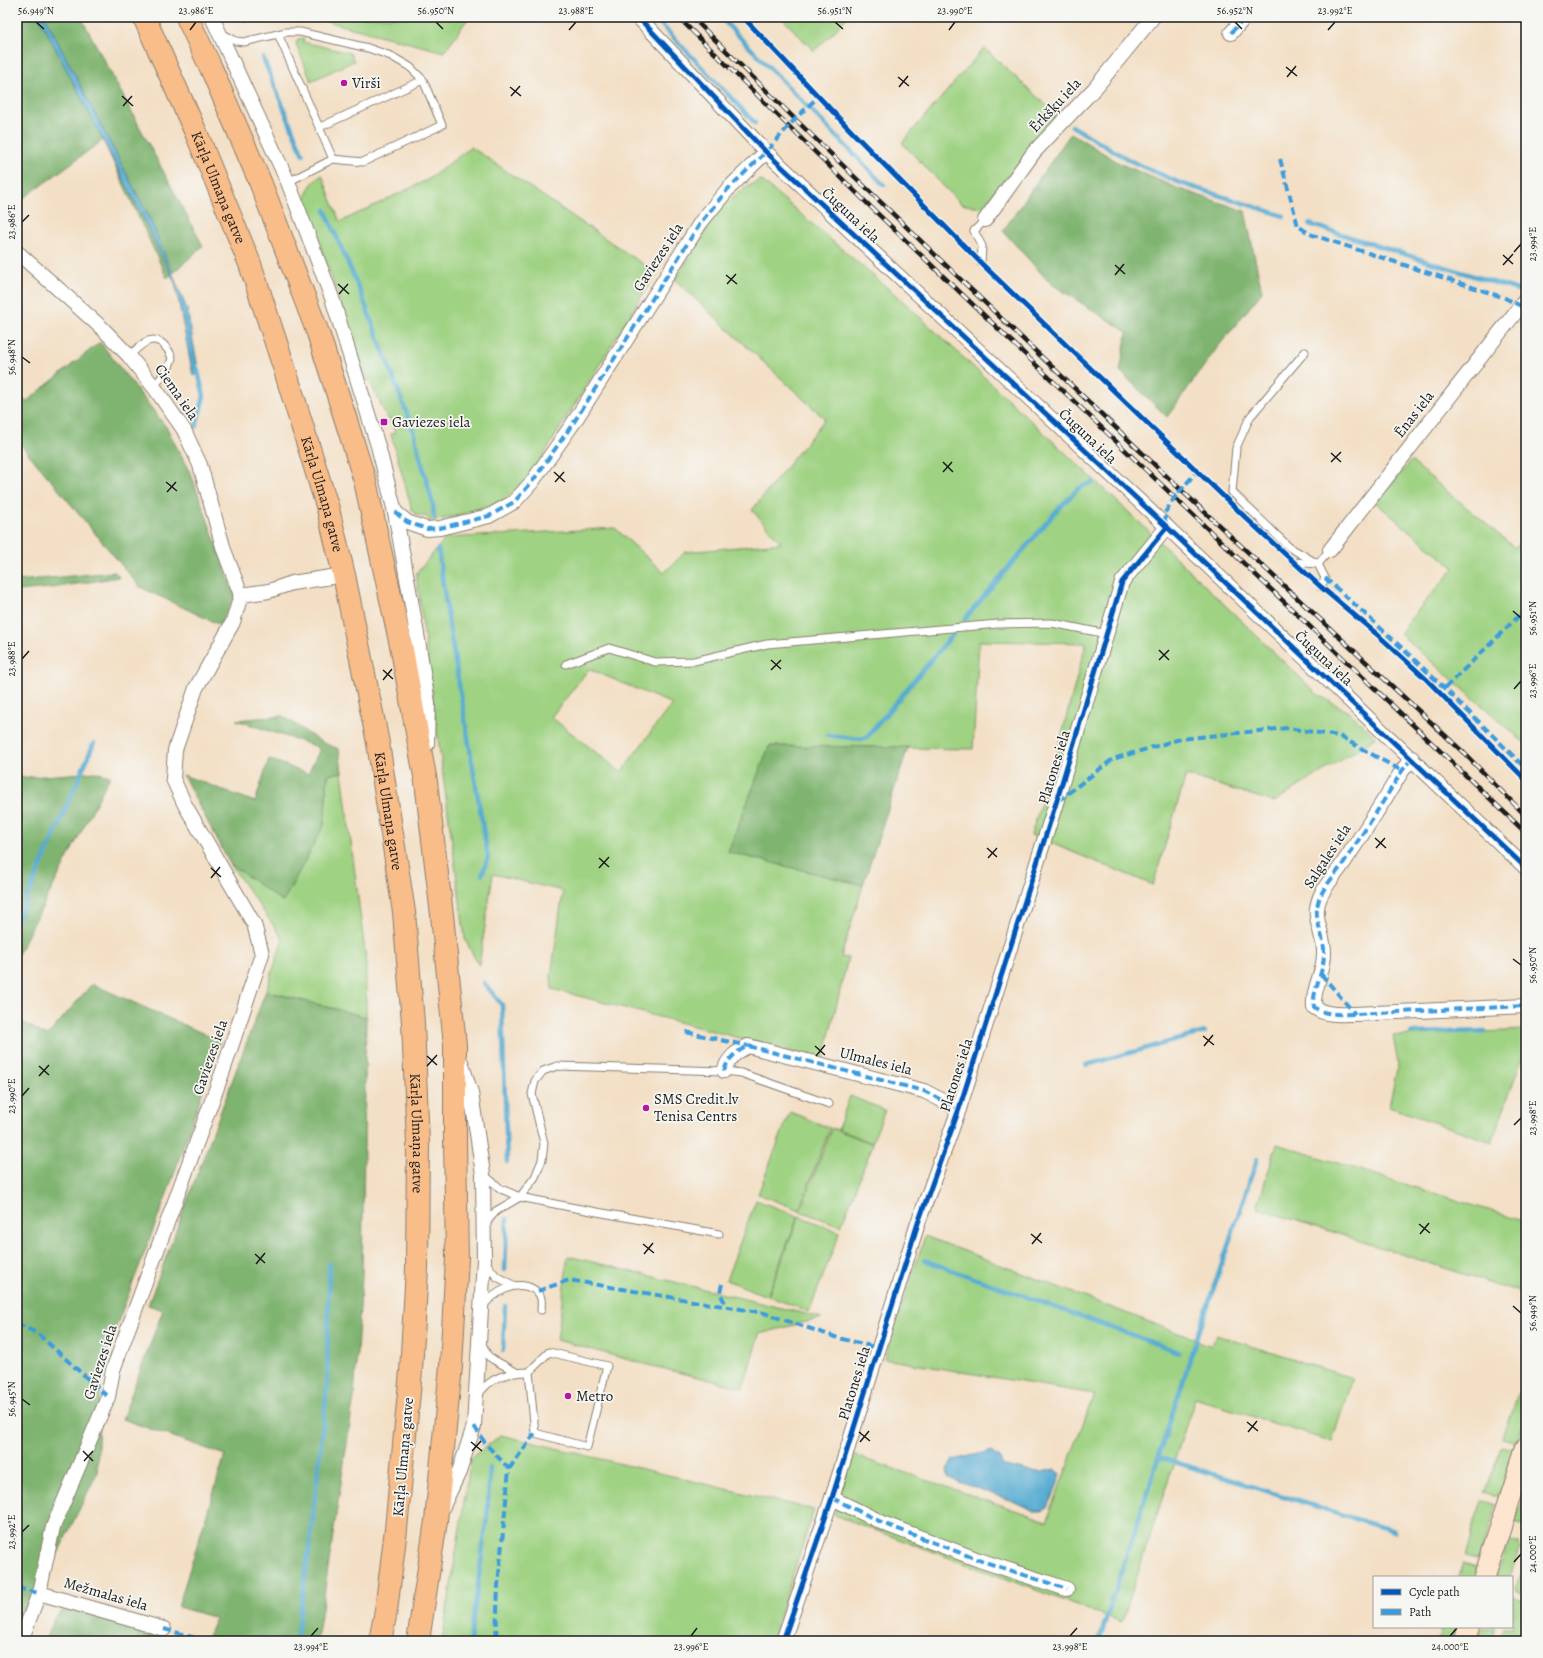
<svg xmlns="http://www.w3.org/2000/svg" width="1543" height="1658" font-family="Alegreya,serif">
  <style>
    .green { fill: #9fd282; stroke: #5e774f; fill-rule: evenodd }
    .forest { fill: #7fb470; stroke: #4e6846 }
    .water { fill: #56acd2; stroke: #396477 }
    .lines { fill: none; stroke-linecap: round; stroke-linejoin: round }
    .stream { stroke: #56acd2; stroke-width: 4.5 }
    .lane-casing { stroke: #887e70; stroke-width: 9 }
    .street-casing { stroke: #887e70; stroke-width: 16 }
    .secondary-casing { stroke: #887e70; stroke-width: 22 }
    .highway-casing { stroke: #887e70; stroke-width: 24 }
    .lane { stroke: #fff; stroke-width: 7 }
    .street { stroke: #fff; stroke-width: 14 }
    .secondary { stroke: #fde5d0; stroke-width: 20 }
    .highway { stroke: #f9bd89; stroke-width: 22 }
    .rail-casing { stroke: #1c1c1c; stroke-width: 4.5 }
    .rail { stroke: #f6f6f2; stroke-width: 3; stroke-dasharray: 9; stroke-linecap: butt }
    .quiet { stroke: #3c9bdf; stroke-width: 4; stroke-dasharray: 8 4; stroke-linecap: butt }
    .cycleway-casing { stroke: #f6f6f2; stroke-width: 8 }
    .cycleway { stroke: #0057b8; stroke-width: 5 }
    .ticks { fill: none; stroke: #1c1c1c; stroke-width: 1.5 }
    .poi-dot { fill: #b5179e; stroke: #f6f6f2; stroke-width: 1.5 }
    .labels { text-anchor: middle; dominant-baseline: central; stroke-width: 3.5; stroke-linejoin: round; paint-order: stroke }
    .poi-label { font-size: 15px; fill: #1c1c1c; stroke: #f6f6f2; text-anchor: start }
    .street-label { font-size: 15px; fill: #1c1c1c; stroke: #f6f6f2 }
    .neatline { fill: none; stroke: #1c1c1c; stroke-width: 1.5 }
    .ticks-label { font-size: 10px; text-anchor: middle; fill: #1c1c1c }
  </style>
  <rect width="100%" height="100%" fill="#f6f6f2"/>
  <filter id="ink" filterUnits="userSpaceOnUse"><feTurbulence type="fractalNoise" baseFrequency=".025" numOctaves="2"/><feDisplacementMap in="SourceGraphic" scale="8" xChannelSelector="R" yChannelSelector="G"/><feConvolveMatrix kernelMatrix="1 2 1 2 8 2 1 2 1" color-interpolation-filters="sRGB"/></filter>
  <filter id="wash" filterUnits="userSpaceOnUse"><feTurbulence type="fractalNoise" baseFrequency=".012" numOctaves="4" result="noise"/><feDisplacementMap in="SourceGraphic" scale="16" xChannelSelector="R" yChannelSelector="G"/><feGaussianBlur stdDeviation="0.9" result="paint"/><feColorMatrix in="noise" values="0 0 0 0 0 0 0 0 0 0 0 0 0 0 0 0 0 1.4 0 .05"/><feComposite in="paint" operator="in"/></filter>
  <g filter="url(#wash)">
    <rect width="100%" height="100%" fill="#f3dfc5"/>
    <g class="green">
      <path d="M310,17h159l-25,35z"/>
      <path d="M781,17h66l-14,16 -19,18z"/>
      <path d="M304,38l-1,4 47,11 4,8 -43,20 -15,-37 2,-5z"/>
      <path d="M984,48l75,69 -78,91 -20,-4 -59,-61z"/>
      <path d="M471,147l185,126 -129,209 -26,20 -52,16 -19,3 -2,-4 -11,-2 -5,-5 -21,-76 4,-1 -5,-14h-3c-6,-16 -14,-30 -22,-46l-60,-172c2,-12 7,-19 17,-26l18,47 89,-43z"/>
      <path d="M761,180l144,123 232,217 180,174 34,19 25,25 -102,64 -88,-27 -33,110 -122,-50 26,-83 29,-109 -107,-2 -6,108 -203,-3 -42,106 135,33 -22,72 7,1 -25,102 -271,-71 -1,-13 12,-85 -70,-17 -14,92 -14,-27 -49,-365 30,-36 169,-10 49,45 21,-21 96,-9 -29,-33 73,-91 -150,-139 47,-75 23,-17zM589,669l83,35 -51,68 -70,-55z"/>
      <path d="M1411,461l104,87 11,-11v207l-126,-110 8,-12 46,-54 -78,-65z"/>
      <path d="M342,772l24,188v57l-100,-26 17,-52 -53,-75 53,37 41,-76 4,-50z"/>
      <path d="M1526,1030v17l-34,95 -103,-35 9,-43 -5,-28z"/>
      <path d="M850,1096l35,14 -13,33 -34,-14z"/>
      <path d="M790,1112l40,16 -31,82 -41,-16z"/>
      <path d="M832,1128l41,16 -32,82 -41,-15z"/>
      <path d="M1277,1144l249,78v72l-269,-86z"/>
      <path d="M756,1200l42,16 -31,80 -41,-16z"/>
      <path d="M799,1216l41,16 -31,80 -41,-16z"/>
      <path d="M925,1236l287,110 4,-11 136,43 -20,64 -137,-44 -73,224 -288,-107 19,-60 194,66 47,-127 -210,-35z"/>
      <path d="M568,1256l254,62 -63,16 -16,54 -99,-24 -87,-24z"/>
      <path d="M1520,1388l6,2v24l-9,28 -14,-4z"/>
      <path d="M501,1435l313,75 -43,131h-329l29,-183z"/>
      <path d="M1502,1446l12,3 -15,48 -14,-4z"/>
      <path d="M1526,1489v36l-12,-3z"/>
      <path d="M1482,1500l14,5 -18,56 -13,-5z"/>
      <path d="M1509,1540l10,3 1,4 -10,30h-14z"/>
      <path d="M1526,1559v36l-9,-3 -1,-5z"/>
      <path d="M1462,1563l14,4 -3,10h-15z"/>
      <path d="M1513,1597l13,4v17l-8,23h-19l4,-14h9z"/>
      <path d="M1442,1627h14l-5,14h-14z"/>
      <path d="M1481,1627h14l-4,14h-15z"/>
    </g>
    <g class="forest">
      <path d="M17,17h64l122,229 -36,32 -64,-138 -86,63z"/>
      <path d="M1071,133l50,31 56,24 68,23 17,81 -45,56 -50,69 -47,-46 7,-39 -77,-49 -47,-52z"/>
      <path d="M100,342l67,86 25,49 43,119 -15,29 -80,-38 -123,-147v-47l9,9z"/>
      <path d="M115,572l4,5 -66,11 -36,3v-10z"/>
      <path d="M283,716l38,26 18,7 3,23 -14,3 -4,50 -41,77 -53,-38 -47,-89 72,27 14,-43 39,15 11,-23 -1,-4 -82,-27z"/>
      <path d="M769,746l139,1 -45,138 -135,-33z"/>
      <path d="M96,772l14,4 -93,180v-178z"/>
      <path d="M92,984l128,57 -52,150 -67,175 -4,107 -80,164v-618l30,17z"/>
      <path d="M266,991l100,26 -4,260 -8,120 -37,244h-111l10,-23 -38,-11 47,-152 -103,-36 41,-109 -15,-5z"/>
      <path d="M68,1606l105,35h-128l9,-23z"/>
    </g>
    <g class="water">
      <path d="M39,17h6l105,202 37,90 12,64 -6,3 -18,-93 -46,-93z"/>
      <path d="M991,1451l11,9v5l25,6 14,1 14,-3 5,4 -2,10 -10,25 -6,3h-8l-19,-9 -67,-24 -1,-8 6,-10z"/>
    </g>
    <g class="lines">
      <g class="stream">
        <path d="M244,17l2,3"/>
        <path d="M654,17l101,106"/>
        <path d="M720,17l164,168"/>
        <path d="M263,58l40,97"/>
        <path d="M1072,126l59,35 49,22 104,33"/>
        <path d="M325,210l35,81 52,136 21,77 1,13"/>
        <path d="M1309,224l212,67"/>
        <path d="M196,427l8,-31 -7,-28"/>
        <path d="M438,549l11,76 39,232 -6,18"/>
        <path d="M965,619l93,-110 21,-21 14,-6"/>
        <path d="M827,735l34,4 6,-2 86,-103"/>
        <path d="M17,921l77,-178"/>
        <path d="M484,983l18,22 5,157"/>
        <path d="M1411,1033l74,-2"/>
        <path d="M1086,1065l119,-33"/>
        <path d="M924,1260l255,92"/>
        <path d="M505,1270l2,-51"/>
        <path d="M503,1350l2,-44"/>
        <path d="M1159,1457l235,74"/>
        <path d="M296,1641l14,-99 17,-154 2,-125"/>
        <path d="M470,1641l17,-123 3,-50"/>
        <path d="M1099,1641l92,-285 66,-197"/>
      </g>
    </g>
  </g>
  <g filter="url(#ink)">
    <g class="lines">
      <defs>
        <g id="lane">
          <path d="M223,34l13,7 8,1 42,-10h14l68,16 23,8 19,11 13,13 19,45 -79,37 -30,-3 -45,23"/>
          <path d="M278,34l55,125"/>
          <path d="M320,127l103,-47"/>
          <path d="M981,263l1,-17 -8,-15 11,-11"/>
          <path d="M1305,352l-55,65 -14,31 -4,44 57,55 29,17 7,14 -4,9"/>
          <path d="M129,356c10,-9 22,-24 35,-11 4,4 6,7 8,13l-3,9 -15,20"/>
          <path d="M1294,562l24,2 12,-14"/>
          <path d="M566,664l43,-16 46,14 39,-1 73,-17 231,-20 54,-1 55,11"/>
          <path d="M483,1174l18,15 19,8 55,11 144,26"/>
          <path d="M485,1224l11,-13 24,-14 15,-20 7,-17 2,-17 -12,-49 3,-13 8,-10 14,-5 167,5 17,2 88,31"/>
          <path d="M486,1263l11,14 18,9"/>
          <path d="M482,1307c12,-14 33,-28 51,-18 9,5 9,11 8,21"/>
          <path d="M482,1344l6,12 6,4 22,12"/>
          <path d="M479,1394c11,-17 31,-22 50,-22l20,-20 58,14 -20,81 -52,-14 -6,-61"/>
        </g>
        <g id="street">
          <path d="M212,17l76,165 44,116 46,148 17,66 22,122 11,69 -1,41"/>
          <path d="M638,17l128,135 401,375 359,341"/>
          <path d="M1231,33l14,-16"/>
          <path d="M985,220l49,-68 61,-64 58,-71"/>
          <path d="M17,252l86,77 26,27 25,31 30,43 16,35 24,85 17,45"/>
          <path d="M395,512l12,10 20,7 13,-1 49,-12 25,-14 18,-20 42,-60 127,-200 27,-33 38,-37"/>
          <path d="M1330,550l196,-251"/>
          <path d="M241,595l28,-4 23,-8 52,-8"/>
          <path d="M1412,758l-10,13c-19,31 -38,61 -58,91 -8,13 -22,25 -26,41 -5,18 7,33 6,51 0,19 -12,35 -10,53 11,9 28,7 41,7l171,-8"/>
          <path d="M724,1071c4,-13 12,-19 24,-25l176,45 35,18"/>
          <path d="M832,1498l53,26 94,36 88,29"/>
          <path d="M442,1508l17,-36 15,-46 10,-166 -1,-86 -12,-81 -10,-31"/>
          <path d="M39,1593l125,36"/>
          <path d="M21,1641l18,-48 14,-66 55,-130 5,-27 111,-302 38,-114 -8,-30 -69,-119 -12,-26 2,-29 21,-62 37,-66 8,-27"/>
          <path d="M783,1641l49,-143 86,-275 41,-114 97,-306 66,-221 45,-55"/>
        </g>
        <g id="secondary">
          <path d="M1484,1577l42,-129"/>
          <path d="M1464,1641l4,-14"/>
        </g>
        <g id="highway">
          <path id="s1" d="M144,17l53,118 53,129 33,100 45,145 16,66 34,168 26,169 9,111 5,121 -1,125 -6,102 -15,158 -10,82 -6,30"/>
          <path d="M187,17l24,51 50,116 57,149 26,81 21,67 37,169 24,132 16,133 13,130v96l2,117 -6,108 -15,155 -18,120"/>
        </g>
      </defs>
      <use href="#lane" class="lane-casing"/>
      <use href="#street" class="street-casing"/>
      <use href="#secondary" class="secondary-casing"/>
      <use href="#highway" class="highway-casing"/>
      <use href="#lane" class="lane"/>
      <use href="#street" class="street"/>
      <use href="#secondary" class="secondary"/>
      <use href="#highway" class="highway"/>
      <defs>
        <g id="rail">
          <path d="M678,17l199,196 649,620"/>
          <path d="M692,17l103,102 161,156 225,215 283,263 62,63"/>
        </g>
      </defs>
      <use href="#rail" class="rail-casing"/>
      <use href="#rail" class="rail"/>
      <g class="quiet">
        <path d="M1231,33l14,-16"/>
        <path d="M1280,159l18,67 12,8 195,64 16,8"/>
        <path d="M395,512l12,10 20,7 13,-1 49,-12 25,-14 18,-20 42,-60 127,-200 27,-33 38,-37 29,-33 23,-22"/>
        <path d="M1166,524l-2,-10 11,-17 22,-26"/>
        <path d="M1325,578c69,61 136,125 201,191"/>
        <path d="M1445,688l81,-79"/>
        <path d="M1412,758l-10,13c-19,31 -38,61 -58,91 -8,13 -22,25 -26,41 -5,18 7,33 6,51 0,19 -12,35 -10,53 11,9 28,7 41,7l171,-8"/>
        <path d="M1058,801l55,-42 67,-20 107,-11 52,8 63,35"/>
        <path d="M1321,974l34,40"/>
        <path d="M686,1032l62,14"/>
        <path d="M724,1071c4,-13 12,-19 24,-25l176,45 35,18"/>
        <path d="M722,1284l-2,9 7,14"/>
        <path d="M538,1291l31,-11 195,33 71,24 43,11"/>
        <path d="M17,1323l21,11 70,63"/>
        <path d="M474,1426l11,17 24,26 -11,116 -2,56"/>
        <path d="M509,1469l26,-36"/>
        <path d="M832,1498l53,26 94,36 88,29"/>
        <path d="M17,1588l22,5"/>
        <path d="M164,1629l42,12"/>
      </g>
      <defs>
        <g id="cycleway">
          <path d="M638,17l128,135 401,375 359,341"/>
          <path d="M743,17l111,117 127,129 266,256 74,68 58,49 47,43 100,101"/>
          <path d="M783,1641l49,-143 86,-275 41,-114 97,-306 66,-221 45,-55"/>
        </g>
      </defs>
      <use href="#cycleway" class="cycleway-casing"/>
      <use href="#cycleway" class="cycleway"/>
    </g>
  </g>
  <path class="ticks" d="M36,22l8,7M436,22l7,7M835,22l8,7M1235,22l7,7M190,30l6,-8M569,30l7,-8M949,30l6,-8M1328,30l7,-8M1286,67l11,9M898,77l11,9M1287,77l9,-11M510,87l11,9M899,87l9,-11M122,96l11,10M511,96l9,-10M123,106l9,-10M22,222l7,-7M1514,252l7,-8M1503,255l10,9M1115,265l10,9M1503,265l10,-11M726,275l11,9M1115,275l9,-11M338,284l11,10M727,284l9,-10M339,294l9,-10M22,357l8,6M1331,453l10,9M943,462l10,10M1331,462l10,-10M554,472l11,10M943,472l9,-10M166,482l11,9M555,482l9,-10M167,492l9,-10M1513,611l8,7M1159,650l10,10M22,659l7,-8M771,660l10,9M1159,660l10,-10M383,670l10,9M771,670l10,-10M383,680l9,-11M1514,689l7,-8M1375,838l11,10M987,848l10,9M1376,848l9,-10M599,858l10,9M988,858l9,-10M211,868l10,9M599,868l10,-11M211,878l9,-11M1513,959l8,6M1203,1036l11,9M815,1046l10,9M1204,1046l9,-11M427,1056l10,9M816,1056l9,-11M39,1066l10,9M427,1066l10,-11M39,1076l10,-11M22,1096l7,-8M1514,1125l7,-7M1419,1224l11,9M1031,1234l11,9M1420,1234l9,-11M643,1244l11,9M1032,1244l9,-11M255,1254l10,9M644,1254l9,-11M256,1264l9,-11M1513,1306l8,7M22,1399l8,6M1247,1422l11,9M859,1432l11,9M1248,1432l9,-11M471,1442l11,9M860,1442l9,-11M83,1451l10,10M472,1451l9,-10M84,1461l9,-10M22,1532l7,-7M1514,1562l7,-8M311,1636l7,-8M691,1636l6,-8M1070,1636l7,-8M1450,1636l7,-8"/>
  <g class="poi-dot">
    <circle cx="344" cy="83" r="4"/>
    <rect x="380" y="418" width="8" height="8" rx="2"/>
    <circle cx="646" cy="1108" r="4"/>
    <circle cx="568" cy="1396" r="4"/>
  </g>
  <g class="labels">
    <g class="poi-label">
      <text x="352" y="83">Virši</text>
      <text x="392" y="422">Gaviezes iela</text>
      <text x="654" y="1099">SMS Credit.lv<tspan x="654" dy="17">Tenisa Centrs</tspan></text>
      <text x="576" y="1396">Metro</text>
    </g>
    <g class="street-label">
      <text transform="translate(1055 105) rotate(-47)">Ērkšķu iela</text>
      <text stroke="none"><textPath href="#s1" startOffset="186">Kārļa Ulmaņa gatve</textPath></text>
      <text transform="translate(851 215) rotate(43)">Čuguna iela</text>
      <text transform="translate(658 257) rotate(-57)">Gaviezes iela</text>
      <text transform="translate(177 392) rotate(55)">Ciema iela</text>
      <text transform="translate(1414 414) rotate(-52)">Ēnas iela</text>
      <text transform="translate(1088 436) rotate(43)">Čuguna iela</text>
      <text stroke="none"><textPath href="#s1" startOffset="510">Kārļa Ulmaņa gatve</textPath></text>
      <text transform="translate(1324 658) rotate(43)">Čuguna iela</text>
      <text transform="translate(1054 767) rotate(-73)">Platones iela</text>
      <text stroke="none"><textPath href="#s1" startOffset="834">Kārļa Ulmaņa gatve</textPath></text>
      <text transform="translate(1327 856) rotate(-57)">Salgales iela</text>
      <text transform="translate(210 1057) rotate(-71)">Gaviezes iela</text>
      <text transform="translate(876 1061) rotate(14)">Ulmales iela</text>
      <text transform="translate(956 1075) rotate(-72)">Platones iela</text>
      <text stroke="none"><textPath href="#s1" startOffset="1158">Kārļa Ulmaņa gatve</textPath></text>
      <text transform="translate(100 1362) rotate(-72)">Gaviezes iela</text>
      <text transform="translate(854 1383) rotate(-73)">Platones iela</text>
      <text transform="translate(403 1457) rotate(-85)">Kārļa Ulmaņa gatve</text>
      <text transform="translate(106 1594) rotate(16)">Mežmalas iela</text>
    </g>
  </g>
  <rect width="1543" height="1658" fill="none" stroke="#f6f6f2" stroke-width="44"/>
  <rect x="1373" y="1576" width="140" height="52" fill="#f6f6f2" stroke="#9f9f9c"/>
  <rect x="1381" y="1589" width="20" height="6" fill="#0057b8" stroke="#9f9f9c"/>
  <text x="1409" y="1596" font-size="12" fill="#1c1c1c">Cycle path</text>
  <rect x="1381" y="1609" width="20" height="6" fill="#3c9bdf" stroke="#9f9f9c"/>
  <text x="1409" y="1616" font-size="12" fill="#1c1c1c">Path</text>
  <rect x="22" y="22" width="1499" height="1614" class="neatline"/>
  <g class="ticks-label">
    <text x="36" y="14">56.949°N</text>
    <text x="196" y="14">23.986°E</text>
    <text x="436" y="14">56.950°N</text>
    <text x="576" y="14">23.988°E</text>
    <text x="835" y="14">56.951°N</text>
    <text x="955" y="14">23.990°E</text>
    <text x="1235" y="14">56.952°N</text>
    <text x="1335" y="14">23.992°E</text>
    <text transform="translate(11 222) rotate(-90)" y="4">23.986°E</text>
    <text transform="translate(1532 244) rotate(-90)" y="4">23.994°E</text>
    <text transform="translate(11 357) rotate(-90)" y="4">56.948°N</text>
    <text transform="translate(1532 618) rotate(-90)" y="4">56.951°N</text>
    <text transform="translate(11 659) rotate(-90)" y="4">23.988°E</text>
    <text transform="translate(1532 681) rotate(-90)" y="4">23.996°E</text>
    <text transform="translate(1532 965) rotate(-90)" y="4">56.950°N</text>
    <text transform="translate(11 1096) rotate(-90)" y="4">23.990°E</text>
    <text transform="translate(1532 1118) rotate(-90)" y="4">23.998°E</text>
    <text transform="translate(1532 1313) rotate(-90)" y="4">56.949°N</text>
    <text transform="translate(11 1399) rotate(-90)" y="4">56.945°N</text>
    <text transform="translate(11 1532) rotate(-90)" y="4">23.992°E</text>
    <text transform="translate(1532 1554) rotate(-90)" y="4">24.000°E</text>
    <text x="311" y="1650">23.994°E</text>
    <text x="691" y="1650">23.996°E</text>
    <text x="1070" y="1650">23.998°E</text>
    <text x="1450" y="1650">24.000°E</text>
  </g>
</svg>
